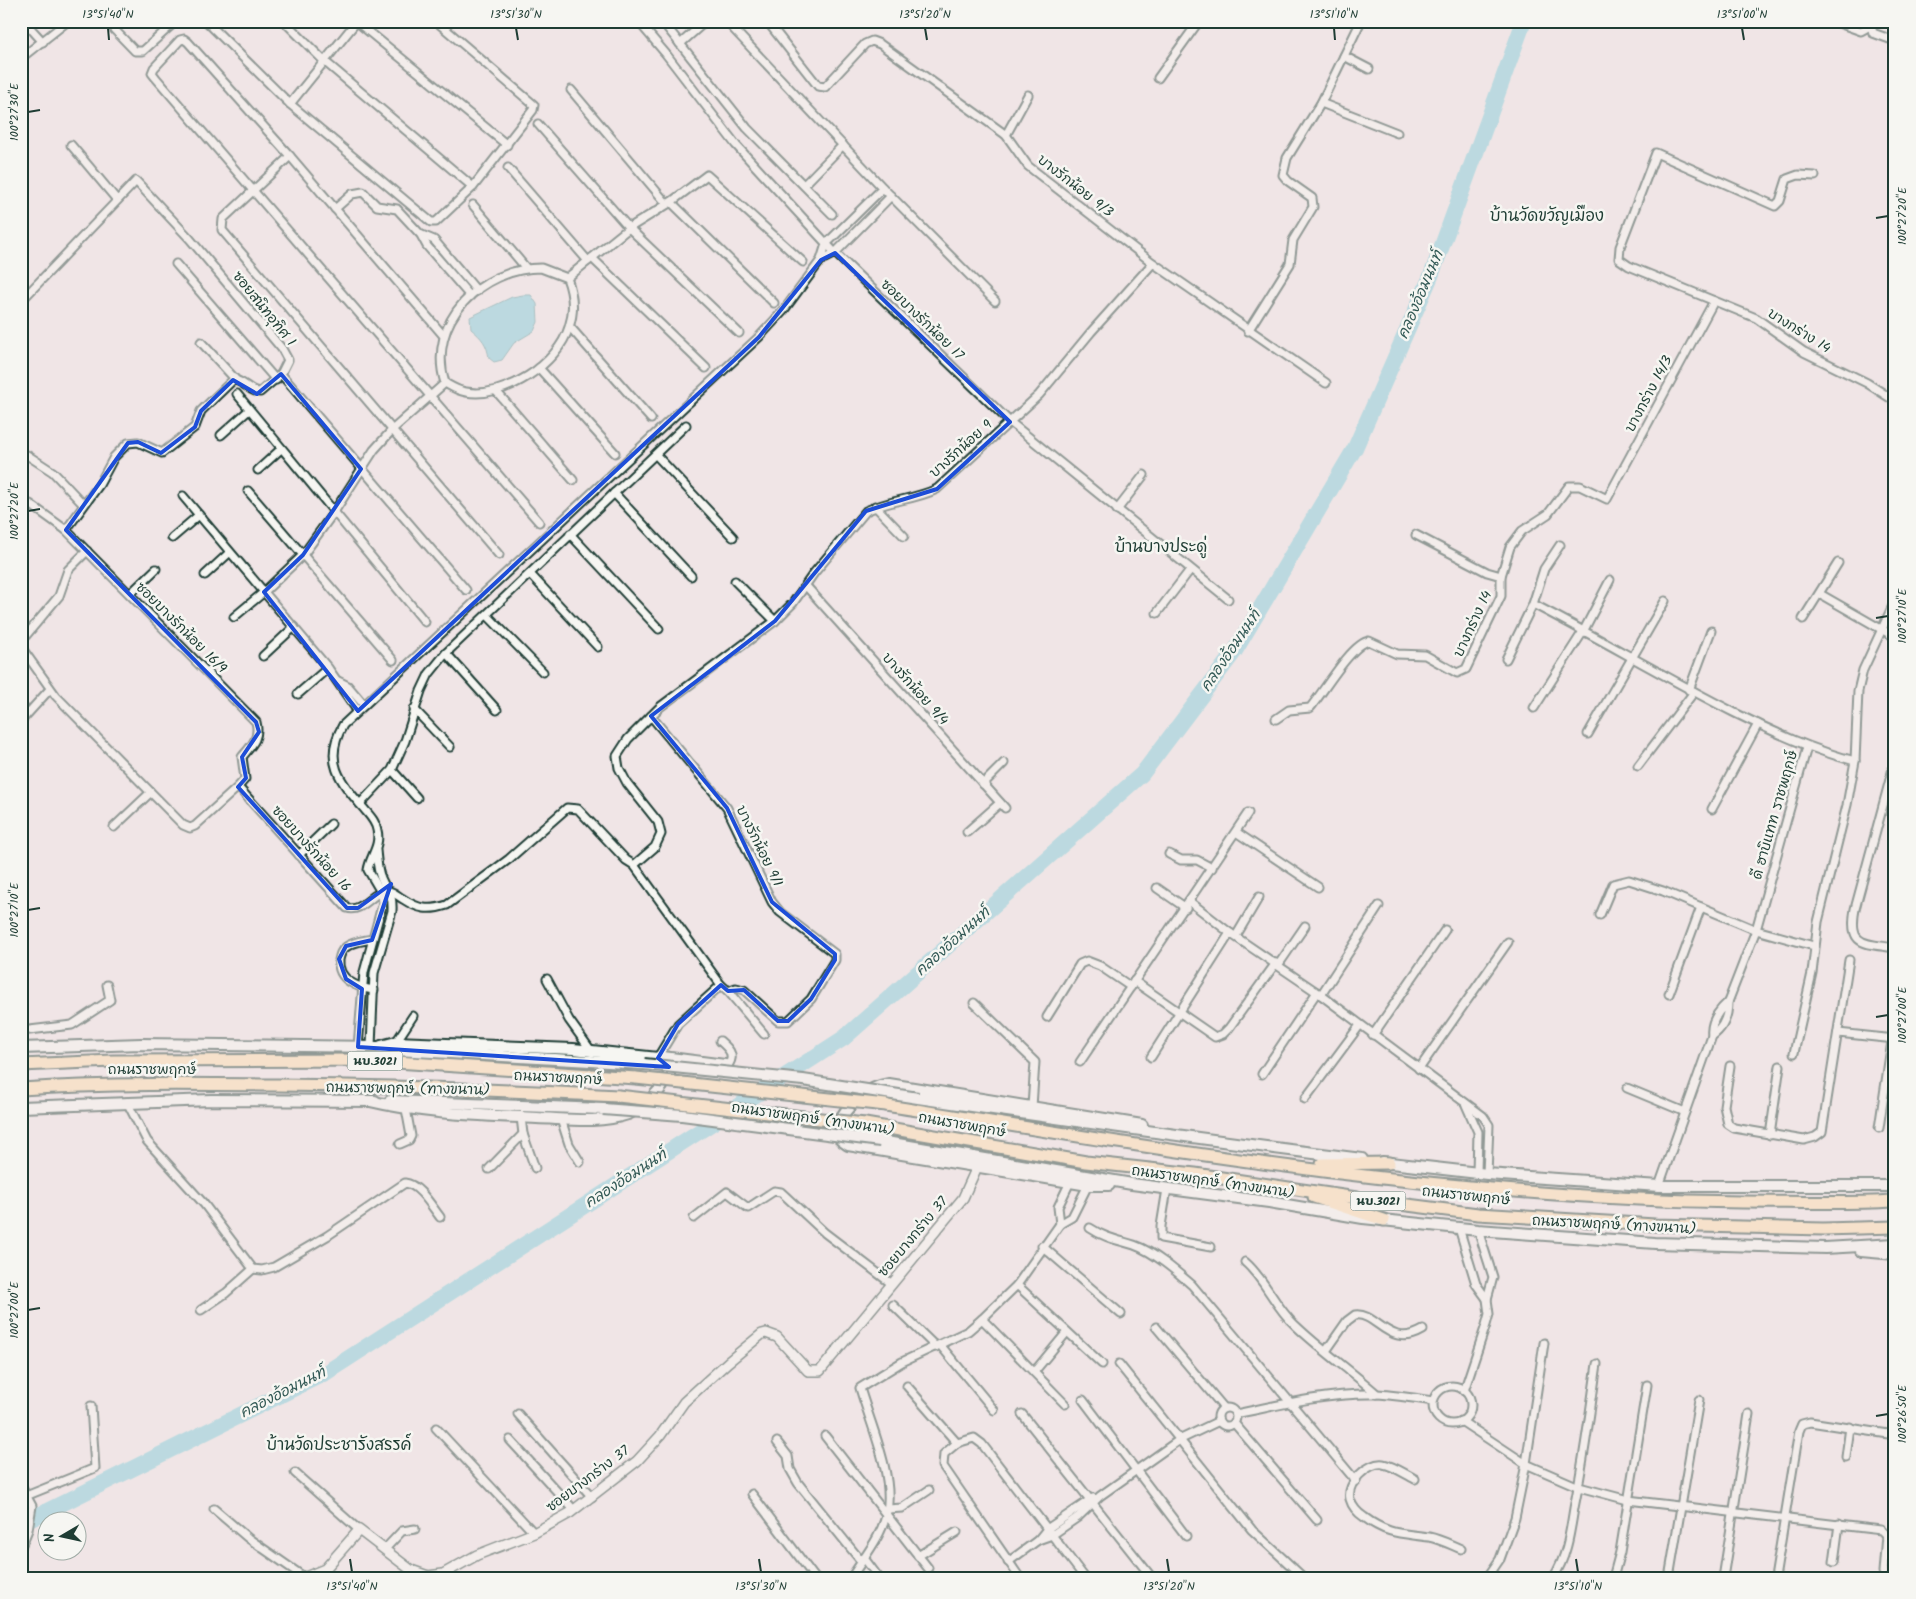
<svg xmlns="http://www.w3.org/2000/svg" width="1916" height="1599" font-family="Kalam,'Playpen Sans Thai',sans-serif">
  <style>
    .water { fill: #7ccbd9; stroke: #579297 }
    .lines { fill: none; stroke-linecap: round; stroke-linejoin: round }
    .river { stroke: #7ccbd9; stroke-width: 16 }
    .minor-casing { stroke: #1f3d34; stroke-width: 11 }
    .tertiary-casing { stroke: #1f3d34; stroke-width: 12 }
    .secondary-casing { stroke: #1f3d34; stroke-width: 14 }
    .primary-casing { stroke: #1f3d34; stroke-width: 15 }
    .minor { stroke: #f6f6f2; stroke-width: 7 }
    .tertiary { stroke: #f6f6f2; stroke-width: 9 }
    .secondary { stroke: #f6f6f2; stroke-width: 10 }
    .primary { stroke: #fcdcac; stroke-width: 11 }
    .secondary-bridge-casing { stroke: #1f3d34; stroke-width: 14; stroke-linecap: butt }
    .primary-bridge-casing { stroke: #1f3d34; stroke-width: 15; stroke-linecap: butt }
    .secondary-bridge { stroke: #f6f6f2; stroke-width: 10 }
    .primary-bridge { stroke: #fcdcac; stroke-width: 11 }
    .marked { fill: none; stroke: #1d4ed8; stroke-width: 4; stroke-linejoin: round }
    .ticks { fill: none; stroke: #1f3d34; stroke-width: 2 }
    .labels { text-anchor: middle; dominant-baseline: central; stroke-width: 5; stroke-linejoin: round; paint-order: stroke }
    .shield { fill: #f6f6f2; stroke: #60746d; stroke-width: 1 }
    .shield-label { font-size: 12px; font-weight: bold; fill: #1f3d34 }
    .street-label { font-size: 14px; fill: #1f3d34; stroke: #f6f6f2 }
    .water-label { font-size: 15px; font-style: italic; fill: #325955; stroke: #f6f6f2 }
    .quarter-label { font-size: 16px; fill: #1f3d34; stroke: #f6f6f2 }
    .neatline { fill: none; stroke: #1f3d34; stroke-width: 2 }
    .ticks-label { font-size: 12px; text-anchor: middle; fill: #1f3d34 }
  </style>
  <rect width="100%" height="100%" fill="#f0e5e6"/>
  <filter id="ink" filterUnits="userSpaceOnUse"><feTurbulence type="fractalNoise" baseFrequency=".02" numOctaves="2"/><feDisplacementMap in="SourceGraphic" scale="10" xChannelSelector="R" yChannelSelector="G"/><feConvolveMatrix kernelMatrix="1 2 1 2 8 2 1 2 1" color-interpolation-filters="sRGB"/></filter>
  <g filter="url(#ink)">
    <path class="water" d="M523,295h8l6,9 1,18 -4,9 -20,12 -12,17 -8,2 -5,-4c-2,-14 -7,-20 -18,-29l-1,-12 42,-20z"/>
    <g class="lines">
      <path class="river" d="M21,1524l306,-152 517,-334 298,-264 93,-123 120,-203 76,-172 93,-255"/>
      <defs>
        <g id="minor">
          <path d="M24,21l19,21"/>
          <path d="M106,21l29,30h8l33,-30"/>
          <path d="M206,21l84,83 141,118h5l37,-35 60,-77 1,-5 -98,-84"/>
          <path d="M284,21l39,39 150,127"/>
          <path d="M356,21l151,124"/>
          <path d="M638,21l28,33 70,91 99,108 175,169 218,177"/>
          <path d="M662,21l85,107 85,86"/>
          <path d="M726,21l157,167 112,113"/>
          <path d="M767,21l51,65 7,1 40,-43 7,-3 8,3 126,91 22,31 125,97 173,120"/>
          <path d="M1833,21l28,10 9,-5"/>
          <path d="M1870,22l3,11 22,8"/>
          <path d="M680,44l26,-23"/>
          <path d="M1344,56l25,13"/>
          <path d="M21,58l47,-37"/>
          <path d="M1158,78l41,-57"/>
          <path d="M571,90l96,114"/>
          <path d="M1321,103l76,30"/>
          <path d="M290,104l67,-83"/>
          <path d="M538,124l91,104 110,105"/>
          <path d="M1006,135l22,-40"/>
          <path d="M71,145l46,55"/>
          <path d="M290,156l-67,63 -1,11 277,325"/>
          <path d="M508,168l80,93"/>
          <path d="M1815,176l-17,-1 -11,4 -7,22 -5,5 -119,-53 -36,94 -1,12 10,7 127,52 48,34 63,31 28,18"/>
          <path d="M804,185l39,-40"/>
          <path d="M671,202l103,101"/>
          <path d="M473,205l53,63"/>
          <path d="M335,209l17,-15 11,-2 14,14 20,3 24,26 6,11 43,50"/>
          <path d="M422,235l12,5 43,51"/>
          <path d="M592,258l114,110"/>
          <path d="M821,260l14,-7 56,-57"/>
          <path d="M176,264l100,116"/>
          <path d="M541,268l26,10c6,16 8,32 2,49 -11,37 -64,72 -103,65 -8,-1 -14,-5 -21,-9 -19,-61 36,-115 96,-115z"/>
          <path d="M567,278l62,-50 42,-26 36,-27 96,87"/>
          <path d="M21,301l115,-120 54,58 92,110 6,11 -7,14 -21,18c-11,0 -16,-12 -27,-12l-32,31 -6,16 -33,26 -24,-11 -10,1 -14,14 -15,28 -33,45"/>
          <path d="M570,327l81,92"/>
          <path d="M1248,331l42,-67 3,-24 20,-33 -1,-9 -24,-17 -5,-6 4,-17 34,-55 40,-82"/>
          <path d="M443,335l-153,-179 -102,-114 -4,-3 -4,1 -26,28 -2,5 4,5 383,444"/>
          <path d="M201,342l35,38"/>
          <path d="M539,368l76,85"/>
          <path d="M281,374l185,216"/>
          <path d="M496,391l77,89"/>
          <path d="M237,394l188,228"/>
          <path d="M221,435l28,-25"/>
          <path d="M27,455l26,17 30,32"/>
          <path d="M656,455l77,82"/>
          <path d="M258,470l23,-21"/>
          <path d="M248,491l145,169"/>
          <path d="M614,493l77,83"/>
          <path d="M183,496l81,96 -30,25"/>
          <path d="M30,504l36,26 190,192c4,16 -4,23 -14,35l3,22 -7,8"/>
          <path d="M875,506l29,30"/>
          <path d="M1117,510l27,-35"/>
          <path d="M570,534l89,95"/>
          <path d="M1416,535l71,37 14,4"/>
          <path d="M172,538l27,-23"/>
          <path d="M530,574l68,73"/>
          <path d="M205,575l24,-22"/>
          <path d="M735,581l40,40"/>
          <path d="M806,586l199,222"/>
          <path d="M130,594l26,-25"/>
          <path d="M1820,594l75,43"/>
          <path d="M1533,604c68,35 133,74 202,109 39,19 77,37 120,48"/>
          <path d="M1157,613l33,-43"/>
          <path d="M487,615l56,57"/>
          <path d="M1803,619l35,-56"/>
          <path d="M21,644l2,-5 36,-43 9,-26 19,-19"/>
          <path d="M21,647l35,49 127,129 7,3 5,-2 43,-39 109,121c17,5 26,-19 42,-17 5,1 10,6 14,8 15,10 26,12 44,6l62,-46 58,-51 11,1 48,51 8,5 87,120 7,6 8,-3 8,2 34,31h10l23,-22 24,-39v-6l-55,-42 -8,-10 -45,-94 -76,-92"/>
          <path d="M446,653l51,57"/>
          <path d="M263,656l31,-29"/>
          <path d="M1506,659l27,-55 11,-35 16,-24"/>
          <path d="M338,681l10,5 16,19"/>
          <path d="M1689,690l22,-59"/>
          <path d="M298,694l30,-26"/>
          <path d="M1534,708l50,-78 26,-50"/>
          <path d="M414,709l36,38"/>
          <path d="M357,710l-29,-42 -64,-76 39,-37 31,-43 40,-62 19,-21 52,-46"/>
          <path d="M1276,719l13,-9 21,-2c13,-15 41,-64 59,-67l28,13 28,1 32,18 9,-4 35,-73v-20l9,-29 12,-16 26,-17 21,-28h11l27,13 107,-198"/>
          <path d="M21,721l29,-32"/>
          <path d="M1588,734l77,-133"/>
          <path d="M1895,761l-40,148c-7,38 9,34 40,39"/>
          <path d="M1638,766l56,-74"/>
          <path d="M392,770l25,28"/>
          <path d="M983,784l21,-21"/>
          <path d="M360,804l32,-34 13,-29 16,-50 8,-17 17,-21 240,-228"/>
          <path d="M1712,809l46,-85"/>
          <path d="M114,827l36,-34"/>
          <path d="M967,832l33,-29"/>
          <path d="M1236,832l82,55"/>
          <path d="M1169,854l12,6h16l15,8"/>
          <path d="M299,855l32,-31"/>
          <path d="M634,865l21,-18 6,-13 -3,-12 -31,-39 -8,-15 -2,-12 11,-17 32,-32 115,-86 18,-18 21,-30 52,-62c23,-11 48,-11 71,-22l102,-94 52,-63 62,-69"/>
          <path d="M1157,888l29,20"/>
          <path d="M1189,901l41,32 91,62 162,121 6,9 -2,49"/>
          <path d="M1600,915l13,-31 16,-4 34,11 93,39 58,16"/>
          <path d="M1236,936l23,-39"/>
          <path d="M372,939c-9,2 -18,2 -26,8 -5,3 -6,8 -7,13 -2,20 19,28 35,30"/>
          <path d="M1279,964l26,-38"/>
          <path d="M547,979l22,41 23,32"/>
          <path d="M1134,981l81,56 8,-3 6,-6 47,-65"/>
          <path d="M728,991l36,43"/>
          <path d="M1669,994l32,-87"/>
          <path d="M1321,995l58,-89"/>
          <path d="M974,1003l61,59 -3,45"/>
          <path d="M1047,1017l33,-53 7,-3 13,5 31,21"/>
          <path d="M21,1031l51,-6 38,-25 -3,-15"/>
          <path d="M1838,1033l57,6"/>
          <path d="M1373,1035l72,-105"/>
          <path d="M1712,1036c-2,-14 6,-25 16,-34"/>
          <path d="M396,1042l17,-26"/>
          <path d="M358,1047l6,-75 19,-70 -2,-10 -13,-22c2,-14 13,-24 9,-40 -1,-8 -7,-14 -12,-20 -24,-28 -43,-48 -22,-85l416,-388 25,-27 37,-50 5,-16 57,-56"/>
          <path d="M371,1047l3,-74 18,-62c1,-20 -5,-18 -11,-33 -4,-9 -4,-19 -5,-28"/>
          <path d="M1794,1053l18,-80 6,-51 29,-117 8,-44 3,-70 5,-21 32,-69"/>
          <path d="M659,1055l70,9c6,-10 -1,-16 -9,-23"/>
          <path d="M658,1057l20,-33 43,-39"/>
          <path d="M1151,1057l79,-124"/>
          <path d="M1080,1062l168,-249"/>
          <path d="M1730,1066l-6,40 4,18 6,4 70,12 11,-3 7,-5 27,-172"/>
          <path d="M1419,1069l89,-127"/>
          <path d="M1262,1074l55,-82"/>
          <path d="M1627,1088l58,24"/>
          <path d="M1305,1099l55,-74"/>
          <path d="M127,1102l20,39 57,63 49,65 9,1 12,-3 53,-31 78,-53c14,1 27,24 35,34"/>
          <path d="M1466,1105l12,27 -1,41"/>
          <path d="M521,1117l2,17 12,34"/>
          <path d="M561,1119l8,25 11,18"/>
          <path d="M1879,1128l16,-107"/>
          <path d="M1770,1135l10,-69"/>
          <path d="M400,1144l9,-4 2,-4 -5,-27"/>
          <path d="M489,1169l34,-35"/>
          <path d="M1659,1186l53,-150c12,-8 16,-20 16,-34l28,-72 51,-183"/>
          <path d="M1167,1189l-6,37v12l50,9"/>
          <path d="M694,1218l33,-26 21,16 26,-17 7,1 44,41 67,51"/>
          <path d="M1060,1224l-2,-17 12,-25"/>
          <path d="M1090,1228c15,10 28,12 44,17 20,7 42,26 58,40l164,196"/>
          <path d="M1459,1228l17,56 11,15"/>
          <path d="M1042,1246l79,68"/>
          <path d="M1245,1262c21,18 29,44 50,63 26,25 55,45 82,69"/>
          <path d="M1017,1285l85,79"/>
          <path d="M893,1305l43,42"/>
          <path d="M201,1310l25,-17 27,-24"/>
          <path d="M982,1319l83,85"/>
          <path d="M1156,1327l68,81"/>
          <path d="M941,1346l53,64"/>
          <path d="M1326,1351l21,-30 8,-6c22,-3 34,35 68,15"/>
          <path d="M1119,1364l133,166 52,48"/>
          <path d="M1034,1372l33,-40"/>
          <path d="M907,1386l50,57"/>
          <circle cx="1452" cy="1405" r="19"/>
          <path d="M1464,1391l22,-66 3,-11 -2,-15 6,-22 -15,-47"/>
          <path d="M1083,1400l103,136"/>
          <circle cx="1227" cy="1417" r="9"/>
          <path d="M518,1414l74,83"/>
          <path d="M1022,1414l127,160"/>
          <path d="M1236,1414c46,-10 93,-21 140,-20 19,1 38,4 57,7"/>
          <path d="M1461,1421l65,43 53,23 49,13 253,30 5,5 -3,37"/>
          <path d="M1234,1423l83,97"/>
          <path d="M436,1428l98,105"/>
          <path d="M825,1436l103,132"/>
          <path d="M510,1440l64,70"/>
          <path d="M777,1442l11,14 2,13 8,14 63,78"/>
          <path d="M1846,1457l4,-30"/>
          <path d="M295,1473l64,57"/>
          <path d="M1415,1479c-10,-5 -21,-13 -32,-15 -15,-2 -37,19 -33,35 2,7 8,14 14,18 24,18 38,16 65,20 11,2 22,8 32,12"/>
          <path d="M21,1486l11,20 -4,24 -7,17"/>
          <path d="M752,1494l63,84"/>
          <path d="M26,1496l69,-28 -4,-62"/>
          <path d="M214,1509l34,29 56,39"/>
          <path d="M888,1509l14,-1 27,-18"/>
          <path d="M1038,1540l14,-5 26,-18 22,-21 79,-56 40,-19"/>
          <path d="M385,1549l17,-18 13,-2"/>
          <path d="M918,1556l39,-24"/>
          <path d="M864,1558l15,20"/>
          <path d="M1008,1562l30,-22 9,-11 46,-31"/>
          <path d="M1834,1562l5,-38"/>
          <path d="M709,1578v-1"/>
          <path d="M851,1578c13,-21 32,-43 36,-67 7,-36 -17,-88 -27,-123l42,-26 66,-31 14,-12 35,-34 43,-61 12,-7 16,-32"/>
          <path d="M1020,1578l-77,-112 1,-12 13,-11 17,-5 8,6 103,134"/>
          <path d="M1487,1578l13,-19 15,-41 11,-54 18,-121"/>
          <path d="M1553,1578c14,-21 17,-45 21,-70 10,-48 16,-96 23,-144"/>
          <path d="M1613,1578l7,-26 27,-167"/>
          <path d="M1669,1578l30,-178"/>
          <path d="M1723,1578l26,-164"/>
          <path d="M1775,1578l24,-147 3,-7 8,-2 85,13"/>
        </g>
        <path id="tertiary" d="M303,1578l22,-9 34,-39 52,40 17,6 15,-2 34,-19 57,-22 36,-20 67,-52 23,-25 24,-34 44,-40 34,-28 4,-1 11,4 31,34h12l143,-173 14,-31"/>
        <g id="secondary">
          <path d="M21,1048l120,-4 236,3 20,3 247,14"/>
          <path d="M918,1098c148,22 296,43 444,61"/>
          <path d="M370,1101c54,13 111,14 167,17 30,1 62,6 91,-4 17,-7 33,-23 41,-39l-1,-11 -10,-6 -85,-9 -177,-7 -15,4"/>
          <path d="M390,1101l213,8"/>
          <path d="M21,1107l190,-7 164,1"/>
          <path d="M880,1141l252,43 137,18 94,16 115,12 177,13 170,5 70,-4"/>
          <path d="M1382,1162l105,12 172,12h236"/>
          <path d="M1109,1185h-21l-240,-40 -7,-5 -4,-14c9,-21 30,-39 52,-42l253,41"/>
          <path d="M1861,1251l34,3"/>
        </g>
        <g id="primary">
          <path d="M21,1065l92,-4 253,-1 270,18"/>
          <path d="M21,1089c86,-6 171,-5 257,-4 113,1 226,5 340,11"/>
          <path d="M886,1105c283,46 568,94 856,97 51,0 102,2 153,-1"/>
          <path d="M865,1124l221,38 109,12 189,28 94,12 177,11 168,4 72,-2"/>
          <path d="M1322,1164l67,-1"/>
          <path d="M1314,1197l70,23"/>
        </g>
      </defs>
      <use href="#minor" class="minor-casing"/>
      <use href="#tertiary" class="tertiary-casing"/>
      <use href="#secondary" class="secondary-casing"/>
      <use href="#primary" class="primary-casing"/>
      <use href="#minor" class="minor"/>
      <use href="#tertiary" class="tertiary"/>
      <use href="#secondary" class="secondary"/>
      <use href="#primary" class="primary"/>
      <defs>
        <g id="secondary-bridge">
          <path d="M644,1064l159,16 115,18"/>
          <path d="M603,1109l79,6 198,26"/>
        </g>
        <g id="primary-bridge">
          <path d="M636,1078l250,27"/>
          <path d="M618,1096l247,28"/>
        </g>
      </defs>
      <use href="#secondary-bridge" class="secondary-bridge-casing"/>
      <use href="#primary-bridge" class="primary-bridge-casing"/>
      <use href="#secondary-bridge" class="secondary-bridge"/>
      <use href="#primary-bridge" class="primary-bridge"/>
    </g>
  </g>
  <path d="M0 0H1916V1599H0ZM835,253l175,169 -73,67 -71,22 -91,110 -124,95 76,92 45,94 63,52v6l-24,39 -23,22h-10l-34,-31 -16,1 -7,-6 -43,39 -20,34 11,9 -311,-20 4,-58 -16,-10 -7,-20 7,-13 26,-6 19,-56 -33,24h-11l-109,-121 8,-9 -4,-21 17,-25 -3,-10 -190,-192 62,-87 10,-1 23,11 34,-26 6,-16 32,-31 24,14 24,-20 80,95 -58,86 -39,37 94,119 401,-374 62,-77z" fill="#f0e5e6" fill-opacity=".55" fill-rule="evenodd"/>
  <path class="marked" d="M835,253l175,169 -73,67 -71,22 -91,110 -124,95 76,92 45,94 63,52v6l-24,39 -23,22h-10l-34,-31 -16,1 -7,-6 -43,39 -20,34 11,9 -311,-20 4,-58 -16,-10 -7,-20 7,-13 26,-6 19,-56 -33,24h-11l-109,-121 8,-9 -4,-21 17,-25 -3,-10 -190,-192 62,-87 10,-1 23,11 34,-26 6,-16 32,-31 24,14 24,-20 80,95 -58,86 -39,37 94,119 401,-374 62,-77z"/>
  <path class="ticks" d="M108,28l1,12M516,28l2,12M925,28l2,12M1334,28l1,12M1742,28l2,12M28,112l12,-2M1876,218l12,-2M28,511l12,-2M1876,618l12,-2M28,910l12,-2M1876,1017l12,-2M28,1310l12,-2M1876,1416l12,-2M350,1559l2,13M759,1559l2,13M1167,1559l2,13M1576,1559l2,13"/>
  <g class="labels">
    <g class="shield">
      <rect x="347.5" y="1051.5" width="55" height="19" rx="4"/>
      <rect x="1350.5" y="1191.5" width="55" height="19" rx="4"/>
    </g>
    <g class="shield-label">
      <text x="375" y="1061">นบ.3021</text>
      <text x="1378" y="1201">นบ.3021</text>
    </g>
    <g class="street-label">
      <text transform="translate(1075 186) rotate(38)">บางรักน้อย 9/3</text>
      <text transform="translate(264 309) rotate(51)">ซอยสนิทอุทิศ 1</text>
      <text transform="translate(922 320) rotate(44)">ซอยบางรักน้อย 17</text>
      <text transform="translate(1799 331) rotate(32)">บางกร่าง 14</text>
      <text transform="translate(1649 394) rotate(-62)">บางกร่าง 14/3</text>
      <text transform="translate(961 449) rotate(-42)">บางรักน้อย 9</text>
      <text transform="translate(1473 624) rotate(-65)">บางกร่าง 14</text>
      <text transform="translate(181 628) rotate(45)">ซอยบางรักน้อย 16/9</text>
      <text transform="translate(915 689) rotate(48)">บางรักน้อย 9/4</text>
      <text transform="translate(1775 815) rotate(-74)">ดี ฮาบิแทท ราชพฤกษ์</text>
      <text transform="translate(759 846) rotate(64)">บางรักน้อย 9/1</text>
      <text transform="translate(311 849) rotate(48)">ซอยบางรักน้อย 16</text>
      <text x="152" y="1070">ถนนราชพฤกษ์</text>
      <text transform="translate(558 1078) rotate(3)">ถนนราชพฤกษ์</text>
      <text transform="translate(408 1089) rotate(1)">ถนนราชพฤกษ์ (ทางขนาน)</text>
      <text transform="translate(813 1119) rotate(8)">ถนนราชพฤกษ์ (ทางขนาน)</text>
      <text transform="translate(962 1125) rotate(10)">ถนนราชพฤกษ์</text>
      <text transform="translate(1213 1182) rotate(8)">ถนนราชพฤกษ์ (ทางขนาน)</text>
      <text transform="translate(1466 1196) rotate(6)">ถนนราชพฤกษ์</text>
      <text transform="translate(1614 1225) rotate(3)">ถนนราชพฤกษ์ (ทางขนาน)</text>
      <text transform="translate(913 1237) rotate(-50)">ซอยบางกร่าง 37</text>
      <text transform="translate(588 1479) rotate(-37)">ซอยบางกร่าง 37</text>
    </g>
    <g class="water-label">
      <text transform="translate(1421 295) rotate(-67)">คลองอ้อมนนท์</text>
      <text transform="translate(1231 651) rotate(-56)">คลองอ้อมนนท์</text>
      <text transform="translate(953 942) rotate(-42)">คลองอ้อมนนท์</text>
      <text transform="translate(626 1179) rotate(-33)">คลองอ้อมนนท์</text>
      <text transform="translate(283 1393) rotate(-27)">คลองอ้อมนนท์</text>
    </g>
    <g class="quarter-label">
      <text x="1547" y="216">บ้านวัดขวัญเมือง</text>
      <text x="1161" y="547">บ้านบางประดู่</text>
      <text x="339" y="1445">บ้านวัดประชารังสรรค์</text>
    </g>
  </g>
  <rect width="1916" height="1599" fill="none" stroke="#f6f6f2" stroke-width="55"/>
  <g transform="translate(62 1536) rotate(261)"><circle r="24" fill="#f6f6f2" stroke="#a0aca6"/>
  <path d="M0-4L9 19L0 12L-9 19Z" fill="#1f3d34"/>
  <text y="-8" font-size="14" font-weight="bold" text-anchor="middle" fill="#1f3d34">N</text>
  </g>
  <rect x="28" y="28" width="1860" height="1544" class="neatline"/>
  <g class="ticks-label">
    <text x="108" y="18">13°51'40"N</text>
    <text x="516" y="18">13°51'30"N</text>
    <text x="925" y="18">13°51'20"N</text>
    <text x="1334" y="18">13°51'10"N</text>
    <text x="1742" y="18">13°51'00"N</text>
    <text transform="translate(14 112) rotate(-90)" y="4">100°27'30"E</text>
    <text transform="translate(1902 216) rotate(-90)" y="4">100°27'20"E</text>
    <text transform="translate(14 511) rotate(-90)" y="4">100°27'20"E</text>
    <text transform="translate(1902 616) rotate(-90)" y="4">100°27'10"E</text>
    <text transform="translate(14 910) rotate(-90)" y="4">100°27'10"E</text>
    <text transform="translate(1902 1015) rotate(-90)" y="4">100°27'00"E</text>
    <text transform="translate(14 1310) rotate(-90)" y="4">100°27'00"E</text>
    <text transform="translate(1902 1414) rotate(-90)" y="4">100°26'50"E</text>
    <text x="352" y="1590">13°51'40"N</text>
    <text x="761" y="1590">13°51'30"N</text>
    <text x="1169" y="1590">13°51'20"N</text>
    <text x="1578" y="1590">13°51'10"N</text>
  </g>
</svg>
